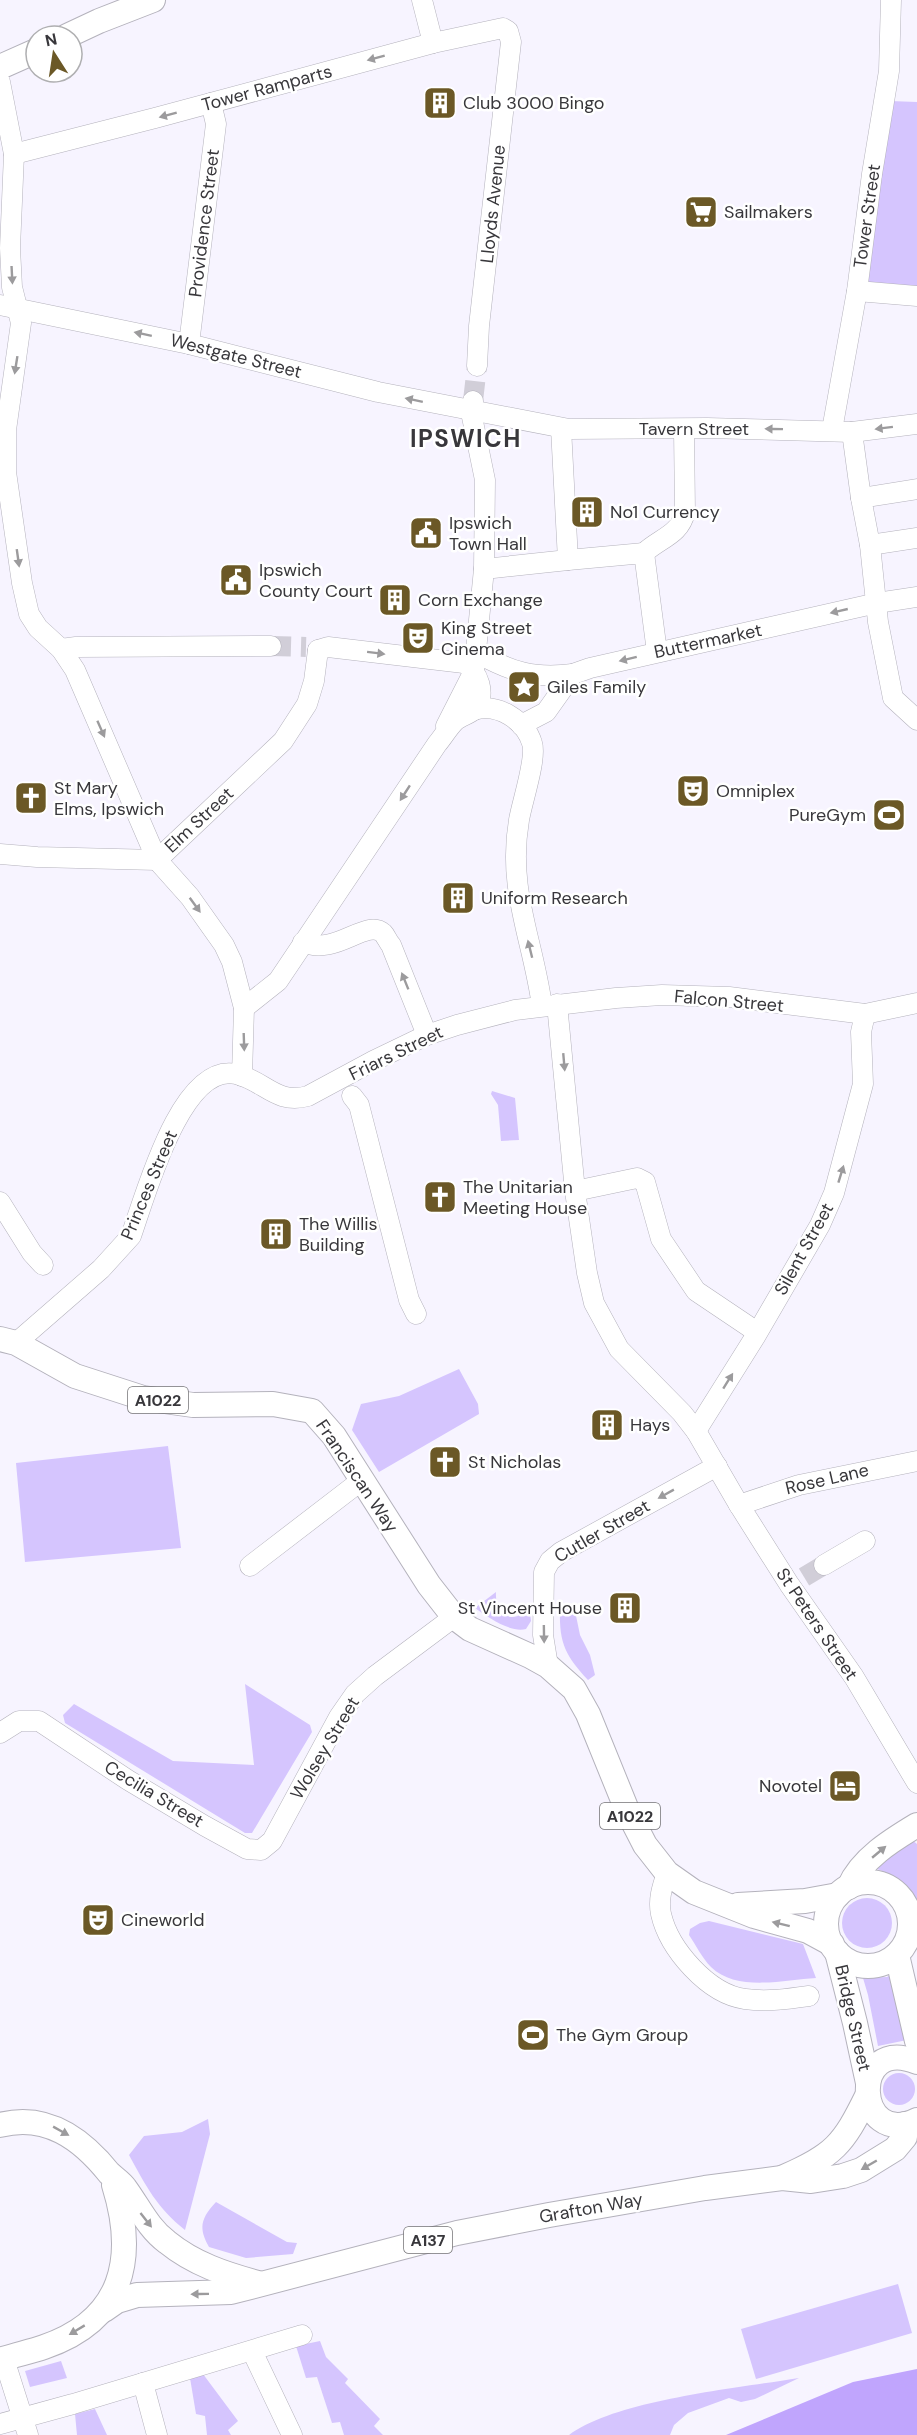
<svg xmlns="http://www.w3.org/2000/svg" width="917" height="2435" font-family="'DM Sans',sans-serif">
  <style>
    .green { fill: #d5c5fe }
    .water { fill: #c0a5fd }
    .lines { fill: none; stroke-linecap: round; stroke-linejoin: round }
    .minor-tunnel { stroke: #d1ced8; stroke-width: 20; stroke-dasharray: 20 10; stroke-linecap: butt }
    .minor-casing { stroke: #b4b2bc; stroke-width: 21 }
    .major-casing { stroke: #b4b2bc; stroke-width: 26 }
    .minor { stroke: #fff; stroke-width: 20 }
    .major { stroke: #fff; stroke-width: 24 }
    .oneway { fill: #9c9b9d }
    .labels { text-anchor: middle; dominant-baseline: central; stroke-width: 5; stroke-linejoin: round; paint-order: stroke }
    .shield { fill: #fff; stroke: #747376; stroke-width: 1.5 }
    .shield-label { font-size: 16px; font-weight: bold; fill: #38373b }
    .street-label { font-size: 18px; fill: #38373b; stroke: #fff }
    .poi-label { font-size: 18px; fill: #38373b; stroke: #fff; text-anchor: start }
    .district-label { font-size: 24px; font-weight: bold; letter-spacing: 1.5px; fill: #38373b; stroke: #fff }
  </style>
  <rect width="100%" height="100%" fill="#f7f4ff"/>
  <g class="green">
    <path d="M890,101l27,1v187l-54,-6z"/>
    <path d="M492,1091l23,7 4,42 -18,1 -3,-36 -7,-11z"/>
    <path d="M459,1369l19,35 1,10 -100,58 -27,-42 9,-26 38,-8z"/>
    <path d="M168,1446l13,102 -156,14 -9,-99z"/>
    <path d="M496,1592c-1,14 6,29 22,24l6,-13 5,2 2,16 -5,8c-16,4 -38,-12 -51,-21z"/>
    <path d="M574,1606l6,29 10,20 5,20 -7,5c-22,-24 -29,-36 -28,-70z"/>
    <path d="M245,1684l65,41 2,7 -60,101h-7l-180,-110 -2,-8 11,-11 99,57 81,4z"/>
    <path d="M912,1840l5,4v57c-9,-18 -24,-27 -43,-33z"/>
    <circle cx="867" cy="1923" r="25"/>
    <path d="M709,1921l94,23 13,34c-32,2 -80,14 -105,-11 -9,-9 -15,-22 -22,-32l1,-6 10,-6z"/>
    <path d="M896,1971l11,69 -29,6 -10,-51 -5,-17 24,-1z"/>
    <circle cx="899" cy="2089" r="16"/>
    <path d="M208,2119l2,15 -25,96c-28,-22 -39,-44 -56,-75l15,-19 38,-4z"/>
    <path d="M216,2202l71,40 10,1 -4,11 -47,4 -37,-11c-11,-19 -8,-29 7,-45z"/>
    <path d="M898,2284l14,49 -156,46 -15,-50z"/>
    <path d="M320,2341l6,16 22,22 -3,4 35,36 -6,7 9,9h-39l-4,-13 -8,1 -15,-46 -11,1 -10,-32z"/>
    <path d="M61,2361l6,17 -37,9 -5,-16z"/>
    <path d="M203,2374l35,47 -10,9 3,5h-24l-2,-19 -9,-2 -6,-36z"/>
    <path d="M799,2378l-44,21 -14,3 -12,-4 -41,15 -14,12 -4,10h-101c47,-35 170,-47 230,-57z"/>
    <path d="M95,2409l12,26h-30l-2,-21z"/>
  </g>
  <path class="water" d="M917,2369v66h-191l127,-53z"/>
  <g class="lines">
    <g class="minor-tunnel">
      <path d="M473,401l4,-35"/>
      <path d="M271,646l35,1"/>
      <path d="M804,1577l20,-12"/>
    </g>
    <defs>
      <g id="minor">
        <path d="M422,0l11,43"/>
        <path d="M0,82l14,72 -4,94 2,39 9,36 -15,107v42l16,111 7,31 9,14 23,21 14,21 82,190 33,37 34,48 8,17 12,46 -2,68"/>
        <path d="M14,154l141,-36 278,-75 70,-15 5,3 3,11 -32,284 -2,40"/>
        <path d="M857,291l60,5"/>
        <path d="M0,305l189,39 189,48 191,37 138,-1 145,4 65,-8"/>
        <path d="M189,344l27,-220 -5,-21"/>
        <path d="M561,428l7,132 76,-7 13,99"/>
        <path d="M832,430l25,-139 15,-117 17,-103 2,-71"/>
        <path d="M852,432l9,66 9,47 8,77 15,76 24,22"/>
        <path d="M861,498l56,-9"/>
        <path d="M870,545l47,-7"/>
        <path d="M644,553c16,-15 36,-18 41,-41l-1,-83"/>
        <path d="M484,569l84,-9"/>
        <path d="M61,649l15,-2 195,-1"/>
        <path d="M477,653c35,19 56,26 96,21"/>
        <path d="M474,710c24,-7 51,10 58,33 5,15 -10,59 -13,77 -12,70 14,119 23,186"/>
        <path d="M521,725l25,-13 27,-38 17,-6 287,-65 40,-6"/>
        <path d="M446,726l28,-55 10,-102 1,-89 -14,-68 2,-11"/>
        <path d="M0,854l37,3 120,3 126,-119 24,-37 7,-23 4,-31"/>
        <path d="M303,942c32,15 63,-24 80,-9 3,3 5,9 8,12l36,90"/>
        <path d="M557,1004l18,187 12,82 7,30 25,46 63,64 14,18 43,74 50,79 65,93 63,106"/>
        <path d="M244,1008l34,-27 159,-237c6,-7 11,-16 18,-23 6,-5 15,-7 20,-12 12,-14 3,-39 -11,-46l-136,-16 -10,3"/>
        <path d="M352,1096l7,9 50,195 7,14"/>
        <path d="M575,1191l62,-13 8,4 16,57 35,52 61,41"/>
        <path d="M0,1202l32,51 11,12"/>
        <path d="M16,1343l85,-74 30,-33c14,-39 50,-174 105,-162 29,7 40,31 72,22l65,-35 54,-26 30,-10 58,-15 101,-12 46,-3 67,2 136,17 52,-11"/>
        <path d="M696,1431l59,-94 65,-112 14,-32 29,-109 -2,-52 4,-18"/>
        <path d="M739,1505l60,-20 118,-24"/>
        <path d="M824,1565l41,-24"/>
        <path d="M250,1566l112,-86"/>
        <path d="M548,1666l-5,-31 1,-63 6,-11 11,-9 156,-86"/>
        <path d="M0,1733l19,-12h20l89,59 77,46 42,23 14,1 11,-9 67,-124 16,-23 20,-18 79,-59"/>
        <path d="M667,1873c-5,14 -9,27 -6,41 8,35 47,80 84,85 21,3 43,0 64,-3"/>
        <path d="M252,2351l40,84"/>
        <path d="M4,2359l24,76"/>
        <path d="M143,2383l14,52"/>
        <path d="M0,2424l73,-20 229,-69"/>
      </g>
      <g id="major">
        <path d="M67,36l32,-15 54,-21"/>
        <path d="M0,67l36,-16"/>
        <path d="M0,1339l16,4 59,33 68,22 50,7 80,-1 39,7 22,25 95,149 25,32 16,12 60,27 18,10 26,23 14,25 39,96 18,35 22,28 27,19 60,24 54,15 24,13"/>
        <circle cx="868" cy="1924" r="42"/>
        <path d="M849,1887c12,-28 43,-47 68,-62"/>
        <path d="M738,1905l67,-4 33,-6"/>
        <path d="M837,1952l18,71 13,60"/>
        <path d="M897,1955l20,86"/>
        <path d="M917,2062c-69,-28 -62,88 0,58"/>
        <path d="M0,2125c46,-12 81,13 109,48 5,5 12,9 16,15 14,19 23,40 42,54 27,22 58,32 91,41"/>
        <path d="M784,2177c50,-22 59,-32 83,-81"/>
        <path d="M104,2310l13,-9 20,-6 94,-3 226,-59 92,-18 156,-27 77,-10 29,3 32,-5 18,-6 34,-21 10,-12v-13"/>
        <path d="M0,2360c14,-5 30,-8 44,-13 79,-27 93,-88 70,-162"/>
      </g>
    </defs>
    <use href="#minor" class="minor-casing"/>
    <use href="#major" class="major-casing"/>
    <use href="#minor" class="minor"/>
    <use href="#major" class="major"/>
  </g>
  <defs><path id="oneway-solid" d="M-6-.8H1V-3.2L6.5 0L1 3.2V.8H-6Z" transform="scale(1.5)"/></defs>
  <g class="oneway">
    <use href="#oneway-solid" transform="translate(376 58) rotate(165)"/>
    <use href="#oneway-solid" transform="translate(168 115) rotate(165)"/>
    <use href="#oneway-solid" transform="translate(12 275) rotate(87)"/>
    <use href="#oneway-solid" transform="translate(143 334) rotate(-168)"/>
    <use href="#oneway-solid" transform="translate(16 365) rotate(99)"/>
    <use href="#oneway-solid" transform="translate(414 400) rotate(-168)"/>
    <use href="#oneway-solid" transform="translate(884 428) rotate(173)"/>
    <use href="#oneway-solid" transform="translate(774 429) rotate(-179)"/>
    <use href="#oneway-solid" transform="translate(18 558) rotate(82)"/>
    <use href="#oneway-solid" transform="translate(839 611) rotate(167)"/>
    <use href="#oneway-solid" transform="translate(376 653) rotate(7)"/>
    <use href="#oneway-solid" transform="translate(628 659) rotate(166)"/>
    <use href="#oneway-solid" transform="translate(101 729) rotate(66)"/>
    <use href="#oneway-solid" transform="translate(405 793) rotate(123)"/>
    <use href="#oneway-solid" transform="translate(195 905) rotate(54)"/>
    <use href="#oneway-solid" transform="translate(530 949) rotate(-104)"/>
    <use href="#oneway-solid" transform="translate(405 981) rotate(-112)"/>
    <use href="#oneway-solid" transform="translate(244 1042) rotate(88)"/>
    <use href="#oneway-solid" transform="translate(564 1062) rotate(85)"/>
    <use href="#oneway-solid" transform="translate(841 1174) rotate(-73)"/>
    <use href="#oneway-solid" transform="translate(728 1381) rotate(-58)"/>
    <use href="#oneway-solid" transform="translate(666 1494) rotate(151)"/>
    <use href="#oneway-solid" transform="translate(544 1634) rotate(89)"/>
    <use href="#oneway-solid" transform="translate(879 1852) rotate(-40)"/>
    <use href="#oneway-solid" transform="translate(781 1924) rotate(-166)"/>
    <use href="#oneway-solid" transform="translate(61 2131) rotate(29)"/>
    <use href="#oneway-solid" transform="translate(869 2165) rotate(150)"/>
    <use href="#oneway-solid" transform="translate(146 2220) rotate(52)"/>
    <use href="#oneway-solid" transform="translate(200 2294) rotate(179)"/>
    <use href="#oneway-solid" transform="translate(77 2330) rotate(149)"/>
  </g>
  <defs>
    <symbol id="building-square" viewBox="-11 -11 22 22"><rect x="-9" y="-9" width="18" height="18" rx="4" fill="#6b5826" stroke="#fff"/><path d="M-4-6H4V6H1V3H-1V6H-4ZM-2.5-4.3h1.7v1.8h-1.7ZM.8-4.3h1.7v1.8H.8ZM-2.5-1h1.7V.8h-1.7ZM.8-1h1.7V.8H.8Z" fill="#fff"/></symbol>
    <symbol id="supermarket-square" viewBox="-11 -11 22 22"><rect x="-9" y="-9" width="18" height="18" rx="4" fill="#6b5826" stroke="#fff"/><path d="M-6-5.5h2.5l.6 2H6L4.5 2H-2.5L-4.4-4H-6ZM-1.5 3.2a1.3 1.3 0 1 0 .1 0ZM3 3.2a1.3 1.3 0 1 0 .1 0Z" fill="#fff"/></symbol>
    <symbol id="civic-square" viewBox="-11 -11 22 22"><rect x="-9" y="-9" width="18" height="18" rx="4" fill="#6b5826" stroke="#fff"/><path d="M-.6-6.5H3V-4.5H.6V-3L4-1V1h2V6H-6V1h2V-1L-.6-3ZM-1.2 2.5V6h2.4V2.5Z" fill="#fff"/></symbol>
    <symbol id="theatre-square" viewBox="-11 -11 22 22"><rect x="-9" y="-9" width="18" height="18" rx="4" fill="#6b5826" stroke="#fff"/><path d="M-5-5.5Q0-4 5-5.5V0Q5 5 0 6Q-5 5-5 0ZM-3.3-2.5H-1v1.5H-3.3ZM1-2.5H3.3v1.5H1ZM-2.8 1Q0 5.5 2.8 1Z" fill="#fff"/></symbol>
    <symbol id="sight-square" viewBox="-11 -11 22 22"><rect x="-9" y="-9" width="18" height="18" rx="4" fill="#6b5826" stroke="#fff"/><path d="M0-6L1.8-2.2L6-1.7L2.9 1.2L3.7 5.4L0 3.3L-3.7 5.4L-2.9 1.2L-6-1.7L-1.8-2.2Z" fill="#fff"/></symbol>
    <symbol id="church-square" viewBox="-11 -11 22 22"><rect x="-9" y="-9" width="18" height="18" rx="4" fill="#6b5826" stroke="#fff"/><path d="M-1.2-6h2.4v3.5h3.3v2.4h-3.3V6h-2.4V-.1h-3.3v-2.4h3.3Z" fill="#fff"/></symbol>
    <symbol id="stadium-square" viewBox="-11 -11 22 22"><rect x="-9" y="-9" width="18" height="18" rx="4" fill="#6b5826" stroke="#fff"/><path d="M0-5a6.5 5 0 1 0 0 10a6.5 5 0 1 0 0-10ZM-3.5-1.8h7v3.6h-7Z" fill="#fff"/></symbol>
    <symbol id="hotel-square" viewBox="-11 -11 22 22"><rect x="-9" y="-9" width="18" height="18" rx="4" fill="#6b5826" stroke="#fff"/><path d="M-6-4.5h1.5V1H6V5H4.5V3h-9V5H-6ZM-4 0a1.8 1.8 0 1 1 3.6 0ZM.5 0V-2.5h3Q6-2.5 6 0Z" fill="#fff"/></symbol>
  </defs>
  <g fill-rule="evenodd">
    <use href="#building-square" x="421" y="84" width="38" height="38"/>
    <use href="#supermarket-square" x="682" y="193" width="38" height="38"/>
    <use href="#building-square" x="568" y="493" width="38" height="38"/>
    <use href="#civic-square" x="407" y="514" width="38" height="38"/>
    <use href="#civic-square" x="217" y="561" width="38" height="38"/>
    <use href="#building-square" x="376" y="581" width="38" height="38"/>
    <use href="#theatre-square" x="399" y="619" width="38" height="38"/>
    <use href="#sight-square" x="505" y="668" width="38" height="38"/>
    <use href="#theatre-square" x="674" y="772" width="38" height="38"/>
    <use href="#church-square" x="12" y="779" width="38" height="38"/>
    <use href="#stadium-square" x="870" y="796" width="38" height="38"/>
    <use href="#building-square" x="439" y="879" width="38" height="38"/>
    <use href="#church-square" x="421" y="1178" width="38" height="38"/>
    <use href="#building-square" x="257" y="1215" width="38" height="38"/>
    <use href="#building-square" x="588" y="1406" width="38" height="38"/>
    <use href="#church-square" x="426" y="1443" width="38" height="38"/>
    <use href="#building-square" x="606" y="1589" width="38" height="38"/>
    <use href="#hotel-square" x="826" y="1767" width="38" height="38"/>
    <use href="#theatre-square" x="79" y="1901" width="38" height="38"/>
    <use href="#stadium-square" x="514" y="2016" width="38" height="38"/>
  </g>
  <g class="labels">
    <g class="shield">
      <rect x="128" y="1387" width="60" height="26" rx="4.5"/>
      <rect x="600" y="1803" width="60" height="26" rx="4.5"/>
      <rect x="404" y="2227" width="48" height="26" rx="4.5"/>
    </g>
    <g class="shield-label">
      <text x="158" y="1400">A1022</text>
      <text x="630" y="1816">A1022</text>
      <text x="428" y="2240">A137</text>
    </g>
    <g class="street-label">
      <text transform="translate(267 88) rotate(-15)">Tower Ramparts</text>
      <text transform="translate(493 204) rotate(-84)">Lloyds Avenue</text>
      <text transform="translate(867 216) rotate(-82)">Tower Street</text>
      <text transform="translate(204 223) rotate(-83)">Providence Street</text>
      <text transform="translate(236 356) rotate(14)">Westgate Street</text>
      <text x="694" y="429">Tavern Street</text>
      <text transform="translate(708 641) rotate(-12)">Buttermarket</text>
      <text transform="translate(199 820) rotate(-43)">Elm Street</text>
      <text transform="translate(729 1001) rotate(5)">Falcon Street</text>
      <text transform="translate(396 1053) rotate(-26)">Friars Street</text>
      <text transform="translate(149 1185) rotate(-67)">Princes Street</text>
      <text transform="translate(804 1249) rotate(-61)">Silent Street</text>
      <text transform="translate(357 1476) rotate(56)">Franciscan Way</text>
      <text transform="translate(827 1479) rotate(-13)">Rose Lane</text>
      <text transform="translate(602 1531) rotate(-30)">Cutler Street</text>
      <text transform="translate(817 1624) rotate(56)">St Peters Street</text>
      <text transform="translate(325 1748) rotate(-59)">Wolsey Street</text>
      <text transform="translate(154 1794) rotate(31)">Cecilia Street</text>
      <text transform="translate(853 2018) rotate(77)">Bridge Street</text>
      <text transform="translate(591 2208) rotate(-10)">Grafton Way</text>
    </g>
    <g class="poi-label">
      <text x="463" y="103">Club 3000 Bingo</text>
      <text x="724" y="212">Sailmakers</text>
      <text x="610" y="512">No1 Currency</text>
      <text x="449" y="523">Ipswich<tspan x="449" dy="21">Town Hall</tspan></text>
      <text x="259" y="570">Ipswich<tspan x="259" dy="21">County Court</tspan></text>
      <text x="418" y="600">Corn Exchange</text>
      <text x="441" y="628">King Street<tspan x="441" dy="21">Cinema</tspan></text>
      <text x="547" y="687">Giles Family</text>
      <text x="54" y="788">St Mary<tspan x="54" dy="21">Elms, Ipswich</tspan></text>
      <text x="716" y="791">Omniplex</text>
      <text x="866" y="815" text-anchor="end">PureGym</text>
      <text x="481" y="898">Uniform Research</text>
      <text x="463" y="1187">The Unitarian<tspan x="463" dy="21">Meeting House</tspan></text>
      <text x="299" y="1224">The Willis<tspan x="299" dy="21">Building</tspan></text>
      <text x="630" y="1425">Hays</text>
      <text x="468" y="1462">St Nicholas</text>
      <text x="602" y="1608" text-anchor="end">St Vincent House</text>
      <text x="822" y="1786" text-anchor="end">Novotel</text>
      <text x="121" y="1920">Cineworld</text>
      <text x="556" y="2035">The Gym Group</text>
    </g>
    <g class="district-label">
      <text x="466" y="438">IPSWICH</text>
    </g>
  </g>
  <g transform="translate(54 54) rotate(348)"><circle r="28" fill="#ffffff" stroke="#afafb1" stroke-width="1.5"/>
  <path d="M0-4.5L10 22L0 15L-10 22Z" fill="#6b5826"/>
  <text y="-9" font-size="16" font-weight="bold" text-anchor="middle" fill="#38373b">N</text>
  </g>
</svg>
